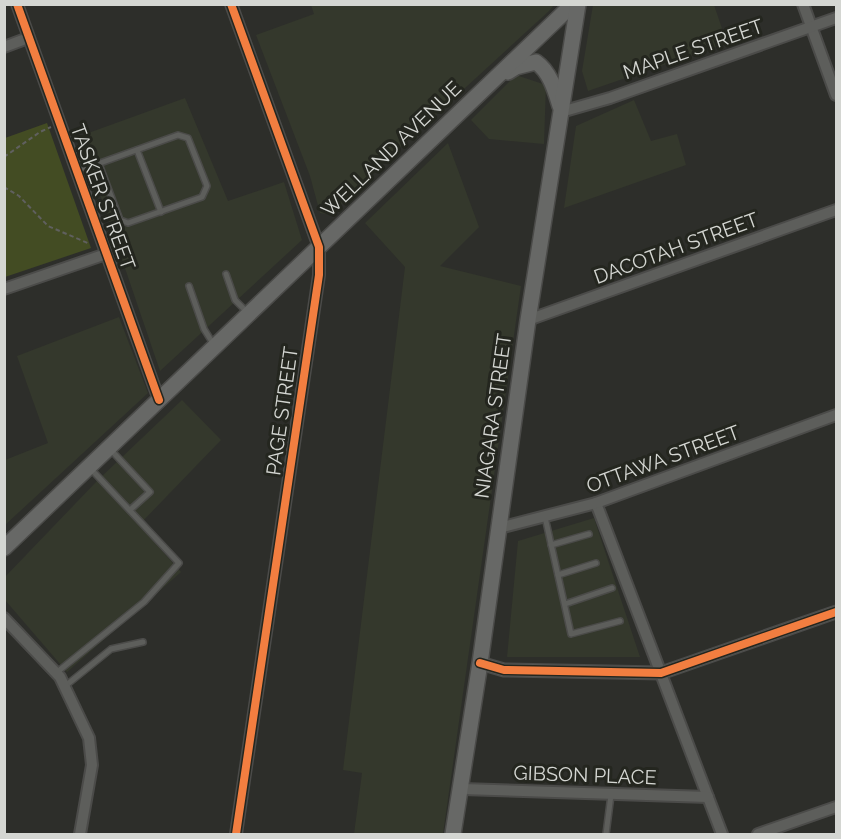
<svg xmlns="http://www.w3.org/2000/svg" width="841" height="839" font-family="Raleway,sans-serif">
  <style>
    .built { fill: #34382c }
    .green { fill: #434c23 }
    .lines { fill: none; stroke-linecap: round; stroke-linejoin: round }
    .service-casing { stroke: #4b4b49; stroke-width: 8 }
    .minor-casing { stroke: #4b4b49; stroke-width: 14 }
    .tertiary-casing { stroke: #4b4b49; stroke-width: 15 }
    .secondary-casing { stroke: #4b4b49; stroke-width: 18 }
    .path { stroke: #60605f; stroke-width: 2; stroke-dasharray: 4.5 3; stroke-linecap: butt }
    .service { stroke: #5d5e5b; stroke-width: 5 }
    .minor { stroke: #5d5e5b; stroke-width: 10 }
    .tertiary { stroke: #5d5e5b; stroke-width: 12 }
    .secondary { stroke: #676866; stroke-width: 15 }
    .cycleway-casing { stroke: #24261f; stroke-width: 11 }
    .cycleway { stroke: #f27e40; stroke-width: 8 }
    .labels { text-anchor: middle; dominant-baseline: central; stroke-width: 6; stroke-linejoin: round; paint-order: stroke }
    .street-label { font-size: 20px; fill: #d4d6d2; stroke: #24261f }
  </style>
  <rect width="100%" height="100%" fill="#2d2e2a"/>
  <g class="built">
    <path d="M311,5v-1l243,1 -5,6 -169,155 -49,49 -11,-2 -10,-37 -54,-141 58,-21z"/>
    <path d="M593,5h121l13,38 -139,48 -6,-20z"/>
    <path d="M516,75l30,10 -2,59 -55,-5 -18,-19z"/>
    <path d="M185,98l43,103 56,-19 18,58 -142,131 -80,-235z"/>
    <path d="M634,100l17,41 26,-7 9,31 -122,43 12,-82z"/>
    <path d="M448,143l31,84 -39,39 81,20 -78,548h-89l8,-61 -19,-3 62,-503 -40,-44z"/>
    <path d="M119,317l29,76 -143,132v-65l43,-17 -31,-87z"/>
    <path d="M182,400l39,40 -82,85 42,47 -114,100 -62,-72 -1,-22 94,-98z"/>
    <path d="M594,518l46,139h-133l11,-116z"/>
  </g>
  <path class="green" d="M47,123l44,125 -86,29v-139z"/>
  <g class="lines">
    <defs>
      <g id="service">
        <path d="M137,150l24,62"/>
        <path d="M78,171l100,-36 10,3 19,48 -5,11 -74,26 -8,-3 -21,-56"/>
        <path d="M226,274l9,26 13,13"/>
        <path d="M189,286l15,43 10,16"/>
        <path d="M110,449l40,43 -20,18"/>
        <path d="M545,517l26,117 49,-13"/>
        <path d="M551,545l38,-11"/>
        <path d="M558,575l38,-12"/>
        <path d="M565,604l47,-16"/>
        <path d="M56,673l88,-71 35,-39 -89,-95"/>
        <path d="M64,687l47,-38 32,-7"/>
        <path d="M606,834l5,-39"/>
      </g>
      <g id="minor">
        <path d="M17,4l142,396"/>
        <path d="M231,4l88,243v28l-83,559"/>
        <path d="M803,4l33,91"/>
        <path d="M4,47l24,-9"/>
        <path d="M561,112l49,-14 226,-80"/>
        <path d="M4,289l102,-35"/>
        <path d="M528,320l308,-110"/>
        <path d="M596,503l126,331"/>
        <path d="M499,528l97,-25 240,-88"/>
        <path d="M4,618l56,59 29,61 3,27 -12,69"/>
        <path d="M462,789l246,8"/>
        <path d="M758,834l78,-27"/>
      </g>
      <path id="tertiary" d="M480,663l24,7 157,3 175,-61"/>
      <g id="secondary">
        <path d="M508,72l8,-5 20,-5c14,10 19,28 24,44"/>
        <path d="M4,548l569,-544"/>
        <path d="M453,834l27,-171 48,-343 50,-316"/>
      </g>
    </defs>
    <use href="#service" class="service-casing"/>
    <use href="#minor" class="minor-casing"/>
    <use href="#tertiary" class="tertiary-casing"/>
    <use href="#secondary" class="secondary-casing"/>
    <g class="path">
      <path d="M4,157l36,-25 11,-5"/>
      <path d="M4,187l15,9 29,30 42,18"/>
    </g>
    <use href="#service" class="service"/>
    <use href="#minor" class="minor"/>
    <use href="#tertiary" class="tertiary"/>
    <use href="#secondary" class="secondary"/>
    <defs>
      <g id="cycleway">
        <path d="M17,4l142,396"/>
        <path d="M231,4l88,243v28l-83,559"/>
        <path d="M480,663l24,7 157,3 175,-61"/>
      </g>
    </defs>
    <use href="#cycleway" class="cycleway-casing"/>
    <use href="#cycleway" class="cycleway"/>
  </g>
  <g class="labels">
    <g class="street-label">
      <text transform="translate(693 49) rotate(-19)">MAPLE STREET</text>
      <text transform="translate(391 149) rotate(-44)">WELLAND AVENUE</text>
      <text transform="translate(103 197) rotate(70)">TASKER STREET</text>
      <text transform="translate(676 248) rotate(-20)">DACOTAH STREET</text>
      <text transform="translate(282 411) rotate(-82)">PAGE STREET</text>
      <text transform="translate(493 416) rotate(-82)">NIAGARA STREET</text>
      <text transform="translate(663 459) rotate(-20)">OTTAWA STREET</text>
      <text transform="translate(585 775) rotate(2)">GIBSON PLACE</text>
    </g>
  </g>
  <rect width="841" height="839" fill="none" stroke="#d4d6d2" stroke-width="12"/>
</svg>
